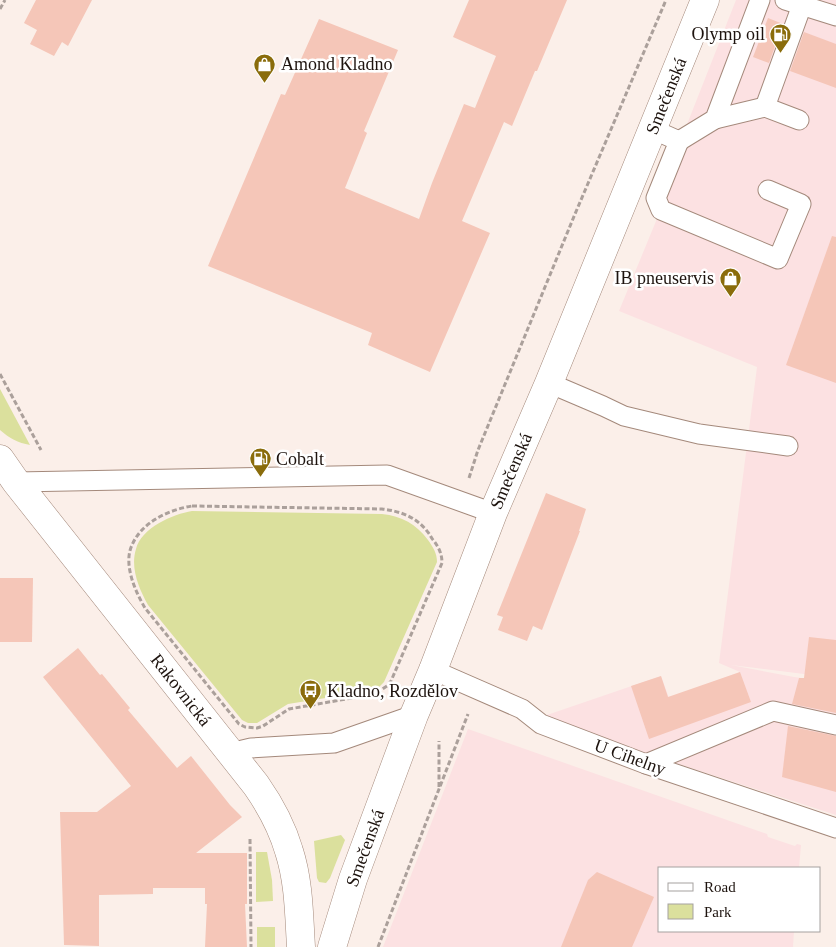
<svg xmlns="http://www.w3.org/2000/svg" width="836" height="947" font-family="'Times New Roman',serif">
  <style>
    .industrial { fill: #fce1e2 }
    .green { fill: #dbe09d }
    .building { fill: #f5c6b8 }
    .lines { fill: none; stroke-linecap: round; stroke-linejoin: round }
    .lane-casing { stroke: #a4897b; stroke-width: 21 }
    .secondary-casing { stroke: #a4897b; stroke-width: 29 }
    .path { stroke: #aba09b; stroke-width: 3; stroke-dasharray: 5 2.5; stroke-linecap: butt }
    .lane { stroke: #fff; stroke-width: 19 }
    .secondary { stroke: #fff; stroke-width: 28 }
    .labels { text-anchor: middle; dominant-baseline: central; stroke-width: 5; stroke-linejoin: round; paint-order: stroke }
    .poi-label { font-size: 18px; fill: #1d130e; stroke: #fff; text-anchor: start }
    .street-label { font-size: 18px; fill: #1d130e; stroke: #fff }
  </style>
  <rect width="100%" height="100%" fill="#fbefe9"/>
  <g class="industrial">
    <path d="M736,0h100v678l-105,-13 63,12 32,4h10v134l-191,-62 -101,-37 117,-40 8,22 71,-26 -21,-9 38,-296 -138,-56 56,-136 9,-43z"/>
    <path d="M468,729l299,105 1,3 27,9 2,-2 4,1 -2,23h-139v63h134l-1,16h-410z"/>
  </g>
  <g class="green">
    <path d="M0,389l30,56c-12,-2 -21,-7 -30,-15z"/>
    <path d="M192,511l190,3c20,2 34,10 46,26 5,7 9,13 9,22l-53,120 -5,5 -10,4 -81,13 -31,19h-9l-6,-3 -94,-115c-9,-16 -18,-37 -12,-56 5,-21 37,-35 56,-38z"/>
    <path d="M341,835l4,5 -15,38 -4,5 -7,-1 -2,-4 -3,-37z"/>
    <path d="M256,852h11l5,28 1,21 -17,1z"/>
    <rect x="257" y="927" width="18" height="20"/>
  </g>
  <g class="building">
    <path d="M36,0h56l-24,46 -6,-4 -8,14 -24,-12 7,-14 -13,-7z"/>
    <path d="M469,0h98l-30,71h-2l-23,55 -8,-4 -42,99 28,12 -60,139 -62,-27 4,-12 -164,-67 73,-172 4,1 34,-76 79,31 -34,81 3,2 -22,55 74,31 13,-36 32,-79 11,4 21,-52 -43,-19z"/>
    <path d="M768,18l15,6 -14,39 -16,-6z"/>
    <path d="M804,32l32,12v44l-46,-17z"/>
    <path d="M832,236l4,1v146l-50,-18z"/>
    <path d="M546,493l40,16 -7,22h1l-38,99 -9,-4 -6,15 -29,-11 5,-13 -6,-2z"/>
    <path d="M0,578h33l-1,64h-32z"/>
    <path d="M809,637l27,3v73l-44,-9 7,-26h5z"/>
    <path d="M78,648l22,27 2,-1 28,34 -2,2 49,58 14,-12 39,49 12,12 -46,36h51v51h-2l2,43h-42l2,-43h-2v-16h-52v6l-54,1v51l-35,-1 -4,-133h37l34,-26 -88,-109z"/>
    <path d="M740,672l11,30 -102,37 -18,-53 30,-10 7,21z"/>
    <path d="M788,726l48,10v56l-54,-15z"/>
    <path d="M597,872l57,25 -22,50h-71l27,-67z"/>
  </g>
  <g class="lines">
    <defs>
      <g id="lane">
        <path d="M785,0l51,16"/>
        <path d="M765,107l37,-102"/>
        <path d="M715,119l50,-12 34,13"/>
        <path d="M652,129l27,12 -23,57 5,12 117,49 23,-55 -33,-14"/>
        <path d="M679,141l36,-22 45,-119"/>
        <path d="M549,383l54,23 21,10 75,18 89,12"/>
        <path d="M16,482l371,-7 106,38"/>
        <path d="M433,670l89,39 19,15 105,40 190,64"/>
        <path d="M230,753l21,-5 83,-5 80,-28"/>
        <path d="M646,764l127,-53 63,14"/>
      </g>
      <g id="secondary">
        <path d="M0,459l16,23 240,303c14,20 26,42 33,66 10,31 10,64 12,96"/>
        <path d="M332,947l21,-68 61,-164 19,-45 60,-157 56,-130 156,-383"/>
      </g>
    </defs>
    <use href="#lane" class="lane-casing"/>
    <use href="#secondary" class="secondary-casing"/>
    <g class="path">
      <path d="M0,9l5,-9"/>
      <path d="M0,374l41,76"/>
      <path d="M469,478l9,-28 97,-236 91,-214"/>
      <path d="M192,506l190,3c18,2 34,8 45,22 3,3 4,7 7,10 5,7 8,13 8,22l-51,118 -4,5 -12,8 -86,15 -26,17 -6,2 -12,-1 -6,-3 -94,-116c-10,-17 -22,-44 -13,-63 10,-23 36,-35 60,-39z"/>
      <path d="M439,787v-46"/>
      <path d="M250,839l1,108"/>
      <path d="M378,947l90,-233"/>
    </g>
    <use href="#lane" class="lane"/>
    <use href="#secondary" class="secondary"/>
  </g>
  <defs>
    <symbol id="fuel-pin" viewBox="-11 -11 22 30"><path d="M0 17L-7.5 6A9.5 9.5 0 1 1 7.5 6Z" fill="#8a6c0b" stroke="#fff"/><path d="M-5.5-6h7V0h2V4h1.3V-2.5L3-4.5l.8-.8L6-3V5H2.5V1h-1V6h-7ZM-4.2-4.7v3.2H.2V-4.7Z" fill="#fff"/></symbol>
    <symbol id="shop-pin" viewBox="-11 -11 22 30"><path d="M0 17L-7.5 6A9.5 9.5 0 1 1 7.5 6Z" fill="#8a6c0b" stroke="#fff"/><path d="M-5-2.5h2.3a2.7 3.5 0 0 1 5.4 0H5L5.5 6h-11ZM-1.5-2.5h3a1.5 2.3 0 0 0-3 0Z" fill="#fff"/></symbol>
    <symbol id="bus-pin" viewBox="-11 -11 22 30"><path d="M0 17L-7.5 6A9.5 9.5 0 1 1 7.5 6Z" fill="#8a6c0b" stroke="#fff"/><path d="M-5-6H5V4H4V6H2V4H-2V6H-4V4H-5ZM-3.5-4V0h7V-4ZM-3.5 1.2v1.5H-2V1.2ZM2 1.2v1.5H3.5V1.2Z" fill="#fff"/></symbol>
  </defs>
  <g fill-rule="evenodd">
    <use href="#fuel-pin" x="768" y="22" width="25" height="34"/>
    <use href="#shop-pin" x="252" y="52" width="25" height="34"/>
    <use href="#shop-pin" x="718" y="266" width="25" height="34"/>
    <use href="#fuel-pin" x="248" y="446" width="25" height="34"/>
    <use href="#bus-pin" x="298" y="678" width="25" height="34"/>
  </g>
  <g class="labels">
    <g class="poi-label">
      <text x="765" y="34" text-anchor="end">Olymp oil</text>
      <text x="281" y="64">Amond Kladno</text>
      <text x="714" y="278" text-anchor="end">IB pneuservis</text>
      <text x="276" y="459">Cobalt</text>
      <text x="327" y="691">Kladno, Rozdělov</text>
    </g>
    <g class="street-label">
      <text transform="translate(666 96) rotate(-68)">Smečenská</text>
      <text transform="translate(511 471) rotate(-67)">Smečenská</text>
      <text transform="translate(181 690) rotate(52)">Rakovnická</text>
      <text transform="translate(630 757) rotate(20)">U Cihelny</text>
      <text transform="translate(365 848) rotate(-70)">Smečenská</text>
    </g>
  </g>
  <rect x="658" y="867" width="162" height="65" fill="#ffffff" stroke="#a5a19f"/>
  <rect x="668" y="883" width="25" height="8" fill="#ffffff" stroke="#a5a19f"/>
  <text x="704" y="892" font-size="15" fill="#1d130e">Road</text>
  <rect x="668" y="904" width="25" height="15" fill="#dbe09d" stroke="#a5a19f"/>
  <text x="704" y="917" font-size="15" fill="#1d130e">Park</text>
</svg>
